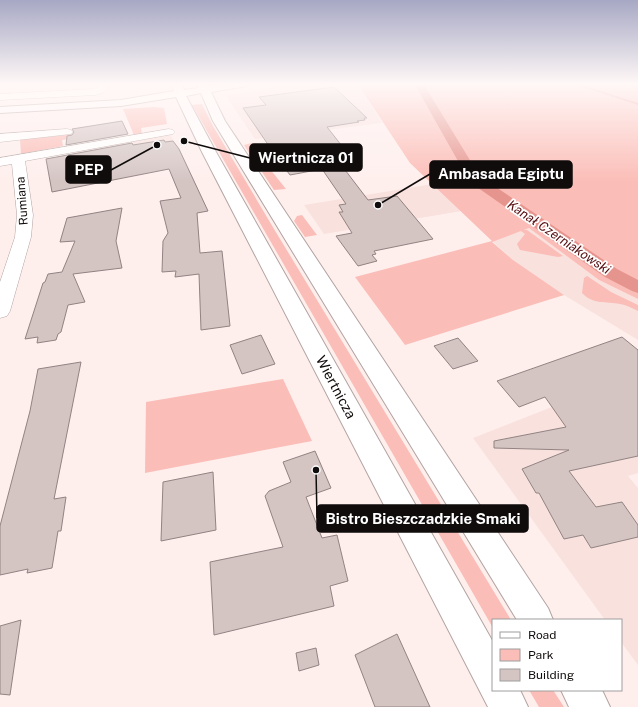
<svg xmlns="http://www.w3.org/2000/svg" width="638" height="707" font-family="'Public Sans',sans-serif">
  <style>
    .built { fill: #f9e1de }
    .green { fill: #fbbdb7 }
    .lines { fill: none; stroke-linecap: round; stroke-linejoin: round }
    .stream { fill: #e6958e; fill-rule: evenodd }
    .canal { fill: #e6958e; fill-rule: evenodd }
    .building { fill: #d4c5c3; stroke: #918382 }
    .street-casing { stroke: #b2a4a2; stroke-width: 1 }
    .secondary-casing { stroke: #b2a4a2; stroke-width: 2 }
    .street { fill: #fff; fill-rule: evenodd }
    .secondary { fill: #fff; fill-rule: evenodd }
    .labels { text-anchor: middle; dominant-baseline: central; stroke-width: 3.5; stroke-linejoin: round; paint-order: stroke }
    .far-street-label { font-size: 12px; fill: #110c0c; stroke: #fff }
    .far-water-label { font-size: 13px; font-style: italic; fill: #560e10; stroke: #fff }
    .street-label { font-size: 14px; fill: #110c0c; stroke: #fff }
    .leader { fill: none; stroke: #110c0c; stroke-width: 1.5 }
    .callout-dot { fill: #110c0c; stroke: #fff; stroke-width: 1.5 }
    .callout { fill: #110c0c; stroke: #110c0c; stroke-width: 1.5 }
    .callout-label { font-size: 15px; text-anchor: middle; font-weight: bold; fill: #fff }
  </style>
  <rect width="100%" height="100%" fill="#feefed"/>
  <g class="built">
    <path d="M295,83h62l25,40 -127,16 -29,-43z"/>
    <path d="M170,134l9,16 -99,18 -5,-16z"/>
    <path d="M433,184l29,27 -138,23 -20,-29z"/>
    <path d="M529,228l70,52 39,19v41l-74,-45 -51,-35 -21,-19z"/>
    <path d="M638,373v100l-10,3 10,12v177l-17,-23v-22h-16l-132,-182z"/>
  </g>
  <g class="green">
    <path d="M357,83h281v216l-39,-19 -70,-52 -5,2h3l36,26 -5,1 -38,-7 -3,-6 8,-10 -4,-3 -29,11 21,18 51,35 -159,50 -50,-68 137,-36 -82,-78z"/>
    <path d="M202,104l11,22 61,103 237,391h-18v8l-301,-523z"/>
    <path d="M154,107l10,1 3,16 -26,4 1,6 -8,1 -11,-26z"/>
    <path d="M79,134l1,3 -18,3 1,6 -42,8 -1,-15z"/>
    <path d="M251,143l3,1 12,19 -10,1 -12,-19z"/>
    <path d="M270,169l16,20 -12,1 -12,-18z"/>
    <path d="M302,215l15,20 -12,2 -11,-16 3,-5z"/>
    <path d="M587,276l24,16 27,13v6c-6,-3 -12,-6 -18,-7 -14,-3 -27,1 -38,-11l2,-15z"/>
    <path d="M283,379l29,62 -167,32 1,-71z"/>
    <path d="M529,690h24l11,17h-25z"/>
  </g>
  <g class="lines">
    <path class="stream" d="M576,83l62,20v2l-67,-22z"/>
    <path class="canal" d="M414,83h9l56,92 5,4 133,90 21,11v13l-6,-2 -27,-14 -131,-92 -7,-8z"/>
  </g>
  <g class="building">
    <path d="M334,87l33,31h-3l1,2 -8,1 2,1 -32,5 26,33 -14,2 29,38 29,-4 36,43 -59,12 2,3 -4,1 5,6 -19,5 -22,-30 16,-3 -13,-21h4l-4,-7 7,-1 -24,-35 -32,6 -22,-29h1l-26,-38 23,-3 -7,-8z"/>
    <path d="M122,121l6,13 -62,11 1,-9 5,-1 2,-3 -2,-3z"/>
    <path d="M164,140l1,2 8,-1 6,8 29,62 -11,2 3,40 22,-2 8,75 -29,4 -2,-56 -24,3 1,-6 -14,1 1,-31 5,-8 -8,-32 21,-3 -12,-29 -117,23 -6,-33 86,-16 1,2z"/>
    <path d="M122,208l-6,33 6,27 -49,6 12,28 -17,3 -7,27 -3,2 -2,6 -19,3 1,-6 -13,2 18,-56 2,-1 3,-8 14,-2 13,-31 -15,1 7,-24z"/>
    <path d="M261,335l14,29 -33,10 -12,-29z"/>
    <path d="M622,337l16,13v106l-69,15 27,36 26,-5 16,23v12l-47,11 -8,-13 -19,4 -25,-46h-3l-14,-24 47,-19 -75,-2v-7l72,-14 -21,-30 -26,10 -22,-26z"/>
    <path d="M458,338l20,23 -25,8 -19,-23z"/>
    <path d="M81,362l-27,137 12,-2 -5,34h-3l-6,37 -25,5 1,-4 -28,6v-49l30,-115 8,-42z"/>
    <path d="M315,451l16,37 -25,9 16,41 15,-3 11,46 -18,5 4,20 -120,29 -4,-73 73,-15 -18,-51 4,-5 22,-9 -8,-20z"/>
    <path d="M213,472l3,58 -55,11 2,-59z"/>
    <path d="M21,620l-11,75 -10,-1v-68z"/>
    <path d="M397,634l33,73h-55l-20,-52z"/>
    <path d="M316,648l3,17 -20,6 -3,-18z"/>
  </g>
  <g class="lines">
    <defs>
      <g id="street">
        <path d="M99,83h10c-2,9 -6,10 -14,12l-95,5v-6l94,-5 4,-2z"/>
        <path d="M67,129l4,1 2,2 -2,2 -71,8v-8z"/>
        <path d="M169,129l4,1 2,2 -2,2 -148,27 8,54 -2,22 -21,74 -3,5 -7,2v-36l15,-45 2,-22 -5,-51 -12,2v-8z"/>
      </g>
      <g id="secondary">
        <path d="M171,83h10l3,7 15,-2 -2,-5h10l1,3 17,-3h27l-5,3 -36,6 14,29 323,487 5,12h-36l-290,-476 -14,-23 -12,-28 -15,3 30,56 277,490v48h27l8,17h-40l-286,-555 -26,-55 -55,9 -121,7v-6l121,-7 53,-9z"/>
        <path d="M561,690h41l8,17h-41z"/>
      </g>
    </defs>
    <use href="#street" class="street-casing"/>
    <use href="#secondary" class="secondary-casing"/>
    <use href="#street" class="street"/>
    <use href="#secondary" class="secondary"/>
  </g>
  <linearGradient id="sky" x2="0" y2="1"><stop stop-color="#a7a8c4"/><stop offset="0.46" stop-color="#fff8f7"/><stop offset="1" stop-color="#fff8f7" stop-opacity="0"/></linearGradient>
  <rect width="638" height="182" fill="url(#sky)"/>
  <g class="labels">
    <g class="far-street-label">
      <text transform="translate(22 201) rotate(-94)">Rumiana</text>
    </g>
    <g class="far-water-label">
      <text transform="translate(559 237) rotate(34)">Kanał Czerniakowski</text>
    </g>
    <g class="street-label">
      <text transform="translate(336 387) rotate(62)">Wiertnicza</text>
    </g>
  </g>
  <path class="leader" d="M184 141L250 158M157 145L111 170M378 205L430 174M316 470L317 518"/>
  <g class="callout-dot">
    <circle cx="184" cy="141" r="4"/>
    <circle cx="157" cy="145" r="4"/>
    <circle cx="378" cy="205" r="4"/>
    <circle cx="316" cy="470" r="4"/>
  </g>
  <g class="callout">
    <rect x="250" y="144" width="112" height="27" rx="4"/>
    <rect x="66" y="156" width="45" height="27" rx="4"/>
    <rect x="430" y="161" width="142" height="27" rx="4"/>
    <rect x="317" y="505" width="211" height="27" rx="4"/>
  </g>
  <g class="callout-label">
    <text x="306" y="163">Wiertnicza 01</text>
    <text x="89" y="175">PEP</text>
    <text x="501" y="179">Ambasada Egiptu</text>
    <text x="423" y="524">Bistro Bieszczadzkie Smaki</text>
  </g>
  <rect x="492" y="619" width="130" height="72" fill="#ffffff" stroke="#a09e9e"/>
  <rect x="500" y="632" width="20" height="6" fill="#ffffff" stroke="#a09e9e"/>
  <text x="528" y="639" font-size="12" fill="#110c0c">Road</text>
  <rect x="500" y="649" width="20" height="12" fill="#fbbdb7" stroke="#a09e9e"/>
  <text x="528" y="659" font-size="12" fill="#110c0c">Park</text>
  <rect x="500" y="669" width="20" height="12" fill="#d4c5c3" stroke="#a09e9e"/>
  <text x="528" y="679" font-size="12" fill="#110c0c">Building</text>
</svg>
